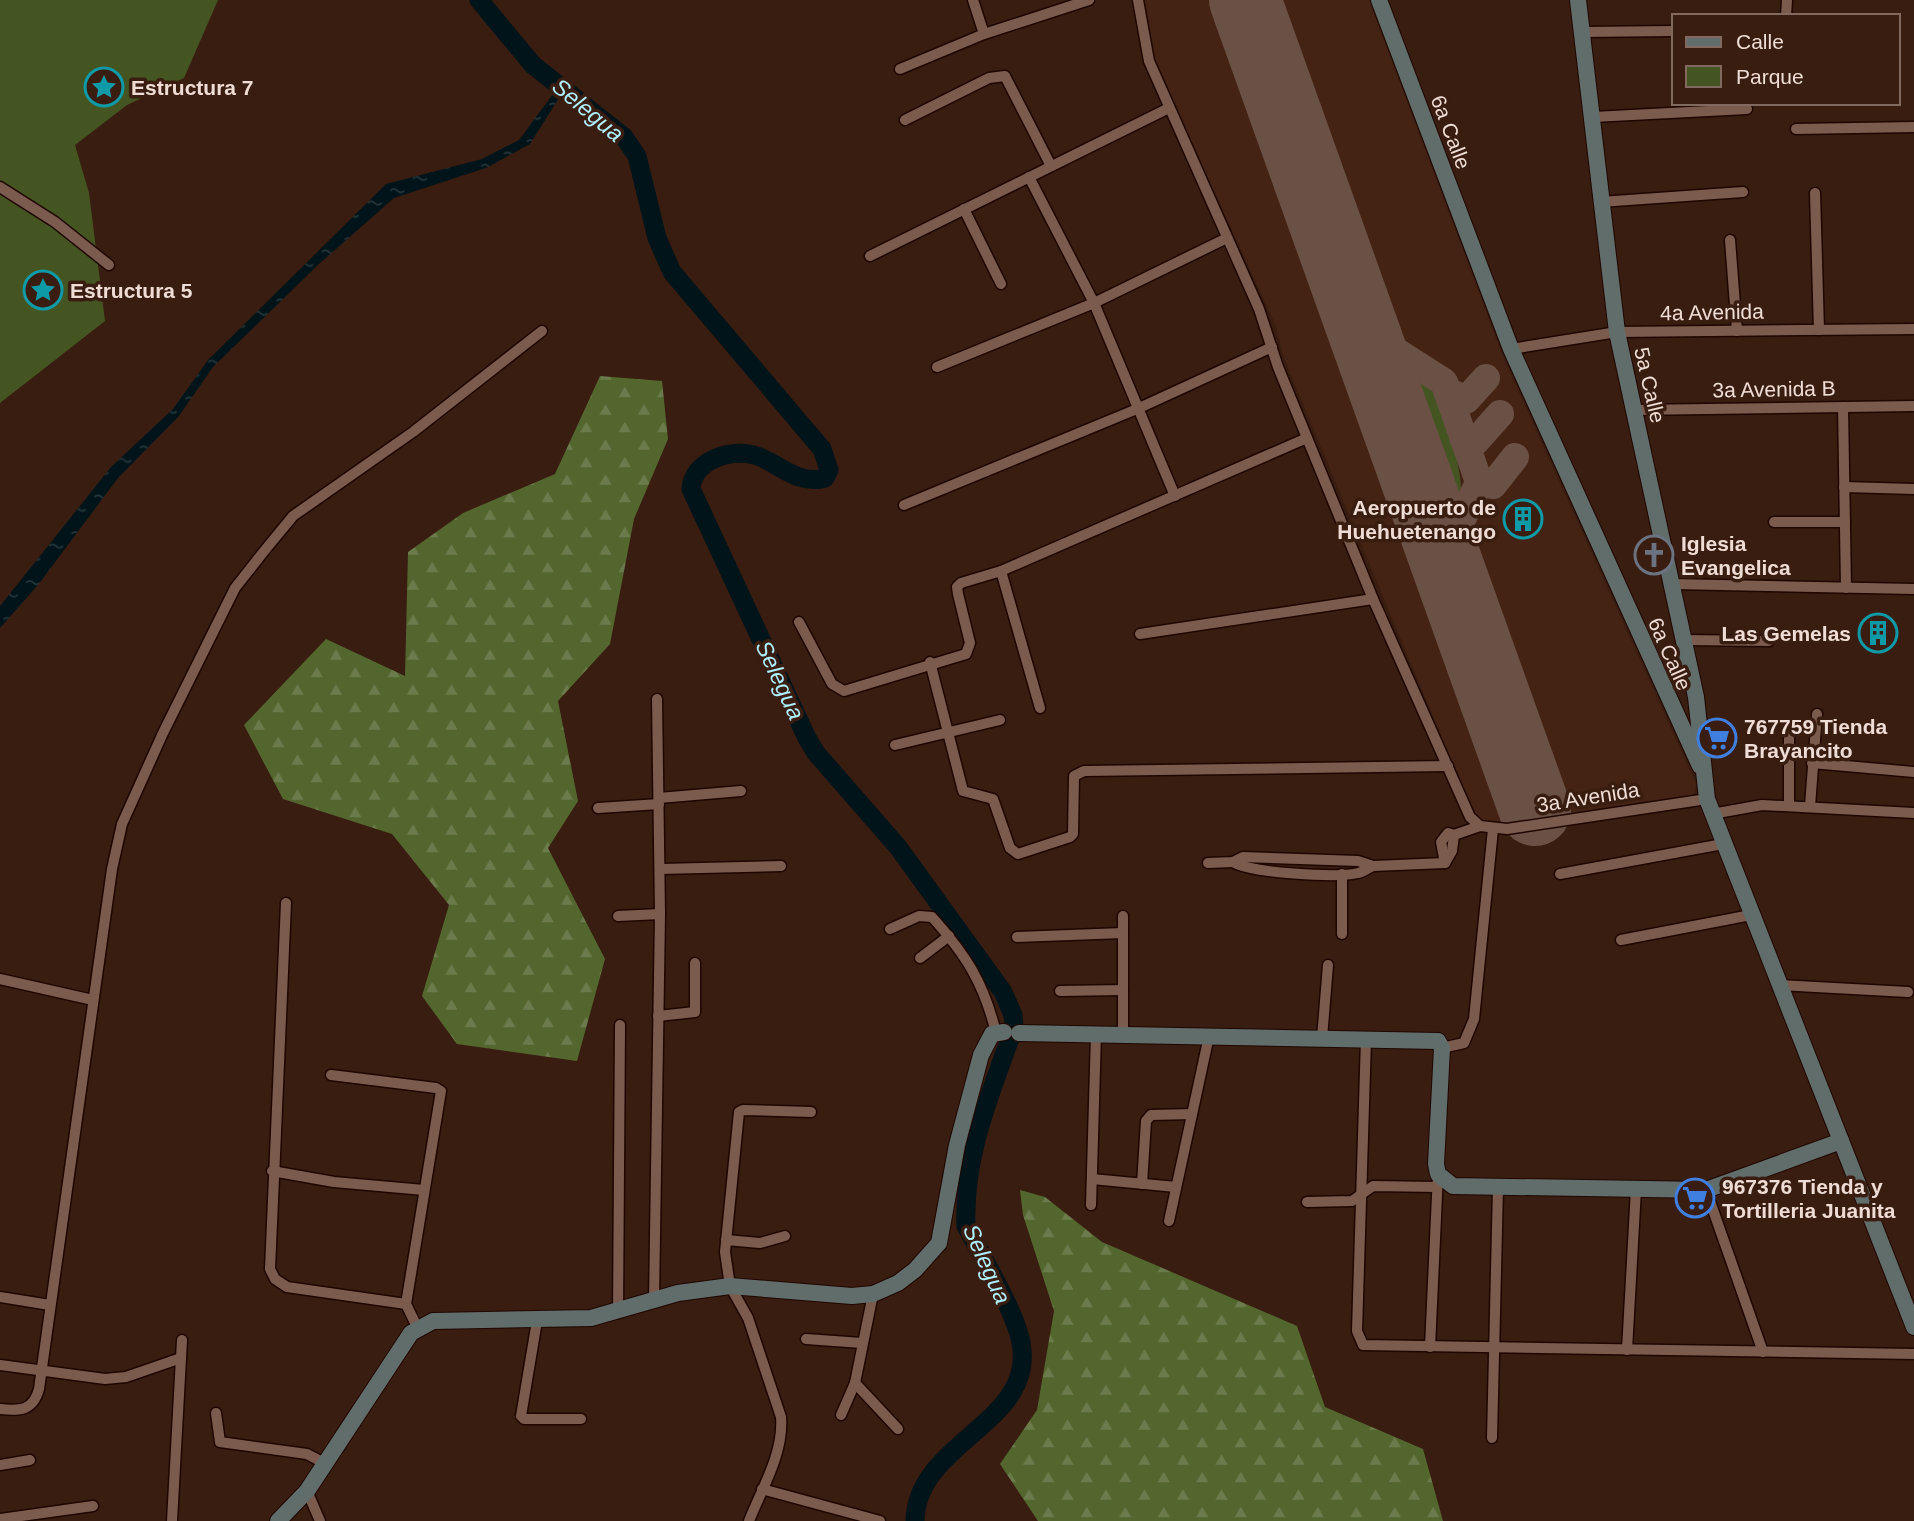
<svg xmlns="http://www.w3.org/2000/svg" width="1914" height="1521" font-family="Arial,sans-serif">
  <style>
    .built { fill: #452314 }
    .green { fill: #445521 }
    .forest { fill: url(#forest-firs) }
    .water { fill: url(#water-ripples) }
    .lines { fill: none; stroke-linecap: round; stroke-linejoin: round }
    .river { stroke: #001419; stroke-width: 19 }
    .taxiway { stroke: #6a5045; stroke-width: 28 }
    .runway { stroke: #6a5045; stroke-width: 72 }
    .street-casing { stroke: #1f0600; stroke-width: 13 }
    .secondary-casing { stroke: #1f0600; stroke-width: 18 }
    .street { stroke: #7b5b4d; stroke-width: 10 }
    .secondary { stroke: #616d6a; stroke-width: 16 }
    .labels { text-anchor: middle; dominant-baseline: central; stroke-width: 7; stroke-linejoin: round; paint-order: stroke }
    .poi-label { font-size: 21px; font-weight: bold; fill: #efdcd4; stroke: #391d11; text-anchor: start }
    .street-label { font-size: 21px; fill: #efdcd4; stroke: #391d11 }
    .water-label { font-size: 23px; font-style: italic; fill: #aef0fd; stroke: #391d11 }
  </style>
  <defs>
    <pattern id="forest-firs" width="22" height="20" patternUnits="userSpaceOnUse" patternTransform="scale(1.75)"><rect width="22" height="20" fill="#53662e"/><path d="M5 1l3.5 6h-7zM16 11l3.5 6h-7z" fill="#6c7b4b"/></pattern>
    <pattern id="water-ripples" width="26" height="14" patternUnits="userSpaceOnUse" patternTransform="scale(1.75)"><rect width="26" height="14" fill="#001419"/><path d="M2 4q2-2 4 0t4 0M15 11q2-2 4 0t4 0" fill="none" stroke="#26363a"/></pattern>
  </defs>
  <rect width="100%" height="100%" fill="#391d11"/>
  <path class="built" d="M1145,0h224l134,357 193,427 -2,13 -202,29 -16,-6 -192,-462 -9,-34 -119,-259z"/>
  <g class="green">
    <path d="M0,0h218l-34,78 -57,27 -52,40 14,48 16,128 -105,82z"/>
    <path d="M1399,368c12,0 26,7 33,17 11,16 35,97 28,115 -2,6 -9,12 -13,17l-5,-2 -49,-144z"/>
  </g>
  <g class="forest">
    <path d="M600,376l62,5 6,58 -34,80 -24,125 -52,57 20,100 -30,47 57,111 -28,102 -120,-17 -35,-48 27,-91 -57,-71 -109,-35 -39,-74 82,-86 79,37 3,-124 55,-39 92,-39z"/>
    <path d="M1020,1190l25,7 57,45 195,84 28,81 98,42 20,72h-405l-38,-57 37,-54 17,-99 -31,-96z"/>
  </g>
  <path class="water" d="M559,86l5,4 -34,54 -44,24 -92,30 -75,66 -106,103 -34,49 -61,62 -80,107 -38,43v-22l111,-139 62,-58 35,-49 178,-176 96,-25 37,-19z"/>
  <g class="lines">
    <path class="river" d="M479,0l54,65 91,72 13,19 20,82 15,34 150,177 7,21 -4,8c-28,8 -47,-16 -71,-23 -26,-6 -61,6 -63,34l116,249 9,15 82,94 105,145 10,23 1,12c-23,66 -51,128 -48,199 16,31 42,73 52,105 30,91 -102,107 -103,190"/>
    <g class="taxiway">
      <path d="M1364,331l80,51 35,100 -34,75"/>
      <path d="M1447,391l19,9 20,-22"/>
      <path d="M1463,438l13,3 24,-27"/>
      <path d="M1479,482l14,3 22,-28"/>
    </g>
    <path class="runway" d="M1245,0l290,810"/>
    <defs>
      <g id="street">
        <path d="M973,0l11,34"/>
        <path d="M1138,0l11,61 110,248 19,58 95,232 97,218 10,9 27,3 200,-30"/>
        <path d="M1786,16l1,-16"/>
        <path d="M1582,32l92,-1"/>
        <path d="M900,69l84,-35 105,-34"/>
        <path d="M1593,117l154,-8"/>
        <path d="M905,120l84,-42 16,-2 46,90"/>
        <path d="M1796,129l118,-2"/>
        <path d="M1029,177l65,126 81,193"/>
        <path d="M0,187l55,35 54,43"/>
        <path d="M1815,193l4,137"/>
        <path d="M1600,202l143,-10"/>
        <path d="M964,209l37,75"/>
        <path d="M1730,240l7,91"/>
        <path d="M870,256l299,-148"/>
        <path d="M1511,349l106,-17 297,-3"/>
        <path d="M937,367l157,-64 133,-65"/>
        <path d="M1843,407l3,181"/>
        <path d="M1634,410l280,-4"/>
        <path d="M1844,487l70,2"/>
        <path d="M904,505l233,-96 135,-62"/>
        <path d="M1774,522h71"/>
        <path d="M1001,571l39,137"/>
        <path d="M1673,584l241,5"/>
        <path d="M799,622l33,62 12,7 122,-37 4,-11 -12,-49 -1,-7 4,-4 40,-12 306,-133"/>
        <path d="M1140,634l233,-35"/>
        <path d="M1684,640l85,1"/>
        <path d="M930,662l33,129 30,8 17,49 8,6 52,-17 3,-3 1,-58 10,-5 364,-5"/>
        <path d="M1789,728v77"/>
        <path d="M895,745l105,-25"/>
        <path d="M1812,763l102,9"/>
        <path d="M659,798l82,-7"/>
        <path d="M1810,806l7,-92"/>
        <path d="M598,808l61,-4"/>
        <path d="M1712,814l50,-9 152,8"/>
        <path d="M1233,862c17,11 104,16 125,11 5,-1 10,-5 15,-7"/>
        <path d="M1208,863l25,-1 10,-5 115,4 15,5 72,-3 7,-12 2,-16 26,-9"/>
        <path d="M1445,863l-4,-21 7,-9 6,2"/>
        <path d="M660,869l121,-3"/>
        <path d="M1560,874l163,-30"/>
        <path d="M286,903l-16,366 5,10 12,8 119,17"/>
        <path d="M618,916l42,-2"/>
        <path d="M1123,916v119"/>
        <path d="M890,929l29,-13 13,1c34,38 52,66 64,116"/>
        <path d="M1342,934v-60"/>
        <path d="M1017,937l106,-4"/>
        <path d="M1621,940l130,-25"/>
        <path d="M920,958l29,-22"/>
        <path d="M0,979l93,21"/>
        <path d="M1779,985l129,7"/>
        <path d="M1060,991l63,-1"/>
        <path d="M658,1016l37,-4v-49"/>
        <path d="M1322,1038l6,-73"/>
        <path d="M1366,1039l-9,292 6,14 551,9"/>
        <path d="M1442,1048l22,-5 10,-24 19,-190"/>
        <path d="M331,1075l105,13 5,3 -35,213 11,23"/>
        <path d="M272,1171l62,11 90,8"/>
        <path d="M1092,1179l84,8"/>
        <path d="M1142,1184l4,-63 5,-6 41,-1"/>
        <path d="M1706,1190l57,162"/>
        <path d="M1307,1202l45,-1 21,-15 64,1"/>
        <path d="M1091,1205l5,-171"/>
        <path d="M1169,1221l40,-185"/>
        <path d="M726,1240l34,3 25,-7"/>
        <path d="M0,1297l50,8"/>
        <path d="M654,1300l6,-386 -3,-215"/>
        <path d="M618,1313l2,-288"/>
        <path d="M537,1321l-16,95 3,3h57"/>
        <path d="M806,1339l56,4"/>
        <path d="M1430,1347l8,-173"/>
        <path d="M1627,1350l9,-161"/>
        <path d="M0,1365l105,14 21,-2 55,-19"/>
        <path d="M855,1383l43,46"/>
        <path d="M0,1409c20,2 33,2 39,-20l73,-520 10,-45 41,-91 72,-145 30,-38 28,-34 120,-84 129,-101"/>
        <path d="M216,1413l4,29 87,12 19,10"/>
        <path d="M841,1415l14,-32 18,-89"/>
        <path d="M1492,1438l6,-251"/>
        <path d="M0,1465l30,-5"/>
        <path d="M762,1489l118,32"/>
        <path d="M307,1491l13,30"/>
        <path d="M0,1519l93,-13"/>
        <path d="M172,1521l10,-181"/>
        <path d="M749,1521c13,-33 35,-68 32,-104l-33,-99 -18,-32 -5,-34 14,-140 4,-2 68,2"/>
      </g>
      <g id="secondary">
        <path d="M1379,0l132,349 189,417"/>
        <path d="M1578,0l39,332 79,365 11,102 207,528"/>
        <path d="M1019,1033l419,8 4,7 -6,116 2,10 15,12 253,4 135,-49"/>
        <path d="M278,1521l29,-30 104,-158 22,-12 158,-3 87,-25 52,-7 122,10 21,-2 25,-11 17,-13 24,-27 18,-98 24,-90 11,-21 12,-2"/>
      </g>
    </defs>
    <use href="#street" class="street-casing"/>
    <use href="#secondary" class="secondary-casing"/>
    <use href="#street" class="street"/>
    <use href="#secondary" class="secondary"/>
  </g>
  <defs>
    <symbol id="sight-ring" viewBox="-11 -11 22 22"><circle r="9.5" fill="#391d11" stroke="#0f9aa8" stroke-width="1.5"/><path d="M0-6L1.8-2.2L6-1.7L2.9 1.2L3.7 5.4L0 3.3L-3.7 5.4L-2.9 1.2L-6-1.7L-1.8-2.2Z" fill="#0f9aa8"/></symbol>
    <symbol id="building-ring" viewBox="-11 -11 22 22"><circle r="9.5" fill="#391d11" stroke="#0f9aa8" stroke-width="1.5"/><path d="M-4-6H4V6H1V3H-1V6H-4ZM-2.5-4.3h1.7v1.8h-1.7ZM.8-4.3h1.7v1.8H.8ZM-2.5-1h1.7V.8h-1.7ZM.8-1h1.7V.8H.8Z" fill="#0f9aa8"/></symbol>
    <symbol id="church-ring" viewBox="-11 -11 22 22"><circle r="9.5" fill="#391d11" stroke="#6b7280" stroke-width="1.5"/><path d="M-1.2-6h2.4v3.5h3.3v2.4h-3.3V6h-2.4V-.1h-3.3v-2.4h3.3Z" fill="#6b7280"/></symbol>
    <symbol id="supermarket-ring" viewBox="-11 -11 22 22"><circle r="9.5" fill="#391d11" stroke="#3f7fe0" stroke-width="1.5"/><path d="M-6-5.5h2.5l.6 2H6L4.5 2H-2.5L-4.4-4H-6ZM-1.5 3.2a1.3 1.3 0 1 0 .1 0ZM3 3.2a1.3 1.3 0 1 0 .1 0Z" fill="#3f7fe0"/></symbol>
  </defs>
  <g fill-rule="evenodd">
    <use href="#sight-ring" x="82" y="65" width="44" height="44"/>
    <use href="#sight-ring" x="21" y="268" width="44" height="44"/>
    <use href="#building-ring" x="1501" y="497" width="44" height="44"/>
    <use href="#church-ring" x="1632" y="533" width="44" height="44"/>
    <use href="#building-ring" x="1856" y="611" width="44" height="44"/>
    <use href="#supermarket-ring" x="1695" y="716" width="44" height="44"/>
    <use href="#supermarket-ring" x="1673" y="1176" width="44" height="44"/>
  </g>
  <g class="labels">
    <g class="poi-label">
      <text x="131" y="87">Estructura 7</text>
      <text x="70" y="290">Estructura 5</text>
      <text x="1496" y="507" text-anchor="end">Aeropuerto de<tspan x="1496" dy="24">Huehuetenango</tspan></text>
      <text x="1681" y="543">Iglesia<tspan x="1681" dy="24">Evangelica</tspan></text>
      <text x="1851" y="633" text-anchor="end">Las Gemelas</text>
      <text x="1744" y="726">767759 Tienda<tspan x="1744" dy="24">Brayancito</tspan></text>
      <text x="1722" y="1186">967376 Tienda y<tspan x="1722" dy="24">Tortilleria Juanita</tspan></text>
    </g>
    <g class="street-label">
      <text transform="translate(1451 132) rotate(69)">6a Calle</text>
      <text transform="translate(1712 312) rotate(-1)">4a Avenida</text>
      <text transform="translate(1650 385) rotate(77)">5a Calle</text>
      <text transform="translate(1774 389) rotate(-1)">3a Avenida B</text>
      <text transform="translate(1670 654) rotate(66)">6a Calle</text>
      <text transform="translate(1588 797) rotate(-9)">3a Avenida</text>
    </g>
    <g class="water-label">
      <text transform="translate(588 110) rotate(40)">Selegua</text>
      <text transform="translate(780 680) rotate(65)">Selegua</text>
      <text transform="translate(987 1264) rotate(66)">Selegua</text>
    </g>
  </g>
  <rect x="1672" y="14" width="228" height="91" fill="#391d11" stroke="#82695f" stroke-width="2"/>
  <rect x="1686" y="37" width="35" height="10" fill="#616d6a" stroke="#82695f" stroke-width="2"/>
  <text x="1736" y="49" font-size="21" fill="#efdcd4">Calle</text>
  <rect x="1686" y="66" width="35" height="21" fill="#445521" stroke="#82695f" stroke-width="2"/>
  <text x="1736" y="84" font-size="21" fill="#efdcd4">Parque</text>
</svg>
